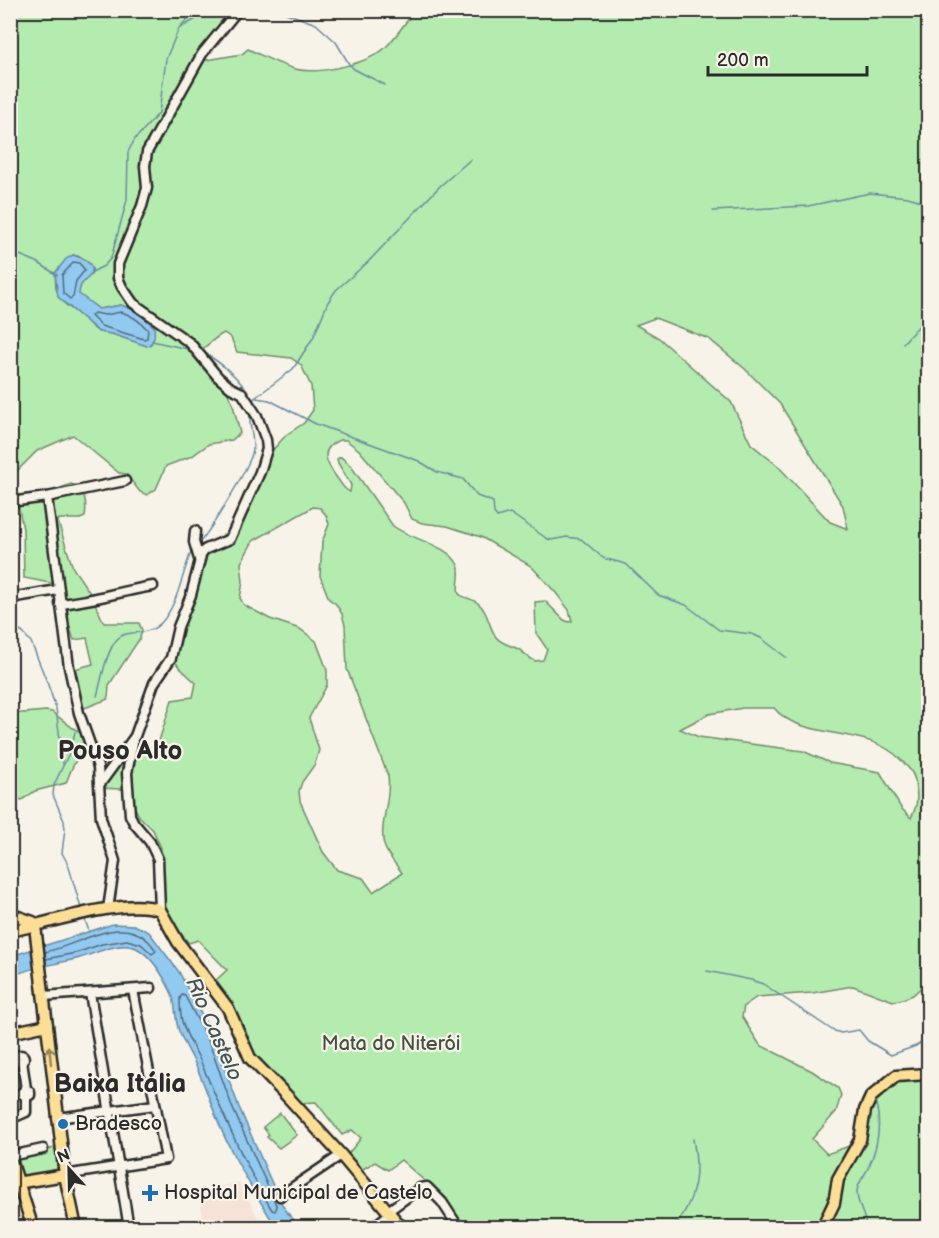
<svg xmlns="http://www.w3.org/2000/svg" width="939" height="1238" font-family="'Balsamiq Sans',sans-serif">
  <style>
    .built { fill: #f7e2d8 }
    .green { fill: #b4ebae; stroke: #708b6c; stroke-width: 1.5; fill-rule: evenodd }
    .water { fill: #91c9f0; stroke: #688aa1; stroke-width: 1.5 }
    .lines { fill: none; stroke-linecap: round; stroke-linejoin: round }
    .shore { stroke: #546a7a; stroke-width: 1.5 }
    .stream { stroke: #688aa1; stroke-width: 1.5 }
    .minor-casing { stroke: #2b2b2b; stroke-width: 13 }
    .major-casing { stroke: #2b2b2b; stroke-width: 15 }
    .minor { stroke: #f7f3e8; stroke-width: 8 }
    .major { stroke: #fcde96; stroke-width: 10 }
    .oneway { stroke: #948460 }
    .poi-dot { fill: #1f6fb2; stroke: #f7f3e8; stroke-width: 2 }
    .labels { text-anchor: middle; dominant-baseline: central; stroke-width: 4.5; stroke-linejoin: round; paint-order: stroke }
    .park-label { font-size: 20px; fill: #465145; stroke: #f7f3e8 }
    .poi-label { font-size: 20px; fill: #2b2b2b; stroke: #f7f3e8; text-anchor: start }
    .water-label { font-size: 21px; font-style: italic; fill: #44525c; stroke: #f7f3e8 }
    .district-label { font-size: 26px; font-weight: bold; fill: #2b2b2b; stroke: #f7f3e8 }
  </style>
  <rect width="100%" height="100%" fill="#f7f3e8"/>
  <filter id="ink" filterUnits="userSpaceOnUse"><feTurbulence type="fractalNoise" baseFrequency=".0167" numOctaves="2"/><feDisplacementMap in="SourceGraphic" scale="12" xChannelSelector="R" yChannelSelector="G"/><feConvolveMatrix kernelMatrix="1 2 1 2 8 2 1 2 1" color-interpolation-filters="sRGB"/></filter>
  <g filter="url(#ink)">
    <path class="built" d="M239,1182l24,45h-59l-5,-35z"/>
    <g class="green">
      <path d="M10,11h222l-17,19 -20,32 47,-8 6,-5c15,7 30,15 47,20 23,6 74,-5 91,-22 11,-11 19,-25 29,-36h513v970l-15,14 -13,5 -7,1 -40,-15 -41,7 -55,4 -13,9 -2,11 18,28 52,26 26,17 3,7 -5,17 -24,27 15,15 25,-9 -17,27 -6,32 -11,23h-352l-37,-42 -28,-25 -13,10 -13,-8 -14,8 -13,-16 13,-16 -9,-8 -10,5 -26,-33 -16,1 -41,-38 -46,-82 14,-13 -29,-30 -9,3c-11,-12 -20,-25 -26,-40l-2,-55 -8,-18 -14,-14 -5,-10 -1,-23 -11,6 -24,-1 -2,-24 -7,-13c-14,3 -18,20 -23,32l-31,8 -13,9 -11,-3v-83l35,-3 6,1 21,16 19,11 13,30 22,-21 31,9v-13l14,-44 21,-3 3,-14 -17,-16 -5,-7 4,-45 23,-56 1,-7 20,-16 17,-17 6,-21 26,-46 15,-17 18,-12 9,-13 -2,-24 -10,-21 -10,-7 -54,-6 -6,-14 -7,-5c-12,6 -18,15 -29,21l31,35 7,16 7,28 -8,7 -23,4 -17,12 -26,10 -10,23 -9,6 -7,-3 -14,-18 -7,-1 -46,-38 -36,16 -26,26zM73,255l8,2 9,7 1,11 -10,8 -3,11 21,15 22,-4 17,7 16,15 -3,17 -4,2 -35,-12 -13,-2 -7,-5 -8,-9 -18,-13 -10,-16 -1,-16zM655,318l54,21 36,30 35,35 63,102 5,23 -18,-7 -52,-56 -27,-22 -20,-42 -72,-64 -23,-13zM340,440h6l13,10 45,53 8,16 10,4 25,3 34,11 50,29 25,27 13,17 3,11 -3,1 -5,-2 -19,-19 -10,1 1,31 11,16 -4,11 -8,1c-6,-3 -10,-7 -15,-11 -8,-5 -18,-5 -24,-13 -8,-11 -7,-24 -17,-33 -6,-6 -14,-5 -20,-10 -3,-10 3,-20 -1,-29 -10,-21 -47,-25 -65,-39l-42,-60 -10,-9 -4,2 1,4 13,22 -1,7c-7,-3 -8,-8 -13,-14 -11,-15 -19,-29 3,-38zM313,507l7,1 6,7 3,9 -7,18 -2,34 9,23 7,5 6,10 3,11 2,44 41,107c4,23 -12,55 -2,74 4,8 11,16 16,23l-29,19 -10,-14 -26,-8 -14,-18 -23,-51 -1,-10 3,-9 13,-18 4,-14 -10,-32 18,-33v-15l-11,-29 -16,-12 -30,-10 -26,-14 -4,-7 3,-16 -2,-19 12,-22zM743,708h31c28,34 93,16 127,52 9,9 14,14 15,27 2,13 1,19 -5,31l-10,-10 -21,-36 -50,-9 -27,-12 -104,-14 -19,-8 29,-15z"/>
      <path d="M71,484c15,4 16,19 14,33l-5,2h-21l-1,3 15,46 17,25 14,30h35l3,7 -2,8 -31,47 -1,14 -26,10 -11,-39 22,-6 -6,-26 -13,2 -19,-56 -31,-6 -1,-49 -5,-25z"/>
      <path d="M928,1079v148l-101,1 40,-123 26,-22z"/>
      <path d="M280,1113l17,22 -18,13 -12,-11 2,-2 -6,-8z"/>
      <path d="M55,1148l3,25 -38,5 -6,-20z"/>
    </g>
    <g class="water">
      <path d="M73,255c7,2 24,9 18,19 -6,9 -11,7 -12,20l20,15 22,-4 8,3 9,4 16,15c1,8 1,15 -7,19l-35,-12 -13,-2 -41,-35 -3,-24 11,-14z"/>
      <path d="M113,924l21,1 15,7 30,40 34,65 26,70 38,88 9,16 14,16h-24c-17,-27 -34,-54 -48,-83 -12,-24 -20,-51 -31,-76 -5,-12 -13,-24 -18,-37 -5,-13 -2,-27 -8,-39 -7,-15 -19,-35 -33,-43 -18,-10 -44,6 -62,10 -23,6 -44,7 -65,18v-21z"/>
    </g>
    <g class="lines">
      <g class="shore">
        <path d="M74,262l5,1 6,7 -9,11 -3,16 -3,2 -7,-6 -1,-18z"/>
        <path d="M121,312c11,3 19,9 27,18l-1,8 -3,1 -43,-13 -10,-10 3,-3 11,2z"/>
        <path d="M45,952c37,-7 84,-45 111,-1l-4,3 -11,-10 -14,-4 -25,4 -26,9 -30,6"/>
        <path d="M182,995l3,1 23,44 25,69 44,98 -2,4 -3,-1c-29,-47 -47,-93 -69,-143 -6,-15 -17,-30 -21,-46 -2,-8 -2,-16 -2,-23z"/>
      </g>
      <g class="stream">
        <path d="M278,10l38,14 20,18 13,22 5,5 31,16"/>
        <path d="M180,28l32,-18"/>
        <path d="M713,211l95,-5 62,-13 38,4 20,6"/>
        <path d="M10,251l27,11 20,13"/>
        <path d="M92,272l12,-6 7,-8 16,-58 1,-48 7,-13 24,-26 7,-54 13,-31 17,-18"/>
        <path d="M152,341l40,9"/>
        <path d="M903,343l25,-27"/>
        <path d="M202,351c20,13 38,26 49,48"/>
        <path d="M256,398l13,2 47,24 103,37 18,11 26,7 14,17 16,6 1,11 3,4 13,-4 36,25 5,2 16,-3 14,2 22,19 23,6 32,31 28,10 33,25 33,4 9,4 26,20"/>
        <path d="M252,400l41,-31 20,-31 15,-36 8,-12 32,-28 72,-76 31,-27"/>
        <path d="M199,543c11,-12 53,-79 54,-94 1,-13 -5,-25 -3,-37"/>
        <path d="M10,625l13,8 8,9 16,40 9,26 7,56"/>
        <path d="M97,696c5,-16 10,-58 29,-62 13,-3 24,0 35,-11 17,-18 21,-50 31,-73"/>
        <path d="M75,732l-4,17 -17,36 -1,10 11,26 1,8 -3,24 6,11 13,44"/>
        <path d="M85,920l4,11"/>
        <path d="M707,971l44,9 12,4 69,46 9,3 18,-3 9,11 23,14 25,-9 12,-8"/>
        <path d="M674,1228c22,-29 26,-55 19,-89"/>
        <path d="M866,1228c0,-13 -10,-24 -9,-37 1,-9 9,-17 12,-25 9,-20 13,-44 6,-65"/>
      </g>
      <defs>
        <g id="minor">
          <path d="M47,497l22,170 10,46 19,54 3,51 14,43 -7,48"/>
          <path d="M10,502l37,-5 78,-16"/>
          <path d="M195,531l-1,11 5,17"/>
          <path d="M10,584l3,13"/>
          <path d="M10,598l48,-8"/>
          <path d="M60,604c32,-3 61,-13 93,-18"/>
          <path d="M133,743l-6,30 3,42 4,8 16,19 8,17 2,51"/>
          <path d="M100,784l35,-48 19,-53 17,-25 7,-31 13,-32 11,-43 4,-3 24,-10 30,-67 7,-23 -1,-9 -9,-24 -15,-23 -11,-5 -13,-11 -28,-34 -57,-40 -11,-16 -4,-9v-14l24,-58 5,-18 -2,-22 2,-14 55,-98 36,-44"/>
          <path d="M90,993l39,235"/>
          <path d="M44,996l107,-8"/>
          <circle cx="21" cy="1058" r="3"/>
          <path d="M22,1061l4,28 4,3v3l-4,2 -5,-4 5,-4"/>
          <path d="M57,1118l98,-13"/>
          <path d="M10,1119l16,-7v-15"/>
          <path d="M10,1156l33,-7"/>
          <path d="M65,1175l101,-16 -33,-169"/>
          <path d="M280,1196l61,-41"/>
          <path d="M388,1211l32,-23 7,-1 15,15 17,26"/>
          <path d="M372,1228l18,-14"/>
        </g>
        <g id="major">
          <path d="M10,914l23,8 2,4"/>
          <path d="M35,926l30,249 11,53"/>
          <path d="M10,931c37,-7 117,-35 150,-21l18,32 50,66 22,50 36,37 55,60 61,73"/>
          <path d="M10,1033l37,-8"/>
          <path d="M10,1157l23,71"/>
          <path d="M10,1184l55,-9"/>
          <path d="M822,1228l12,-25 4,-24 22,-39 5,-30 6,-13 25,-21 32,-2"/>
        </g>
      </defs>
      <use href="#minor" class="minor-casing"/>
      <use href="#major" class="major-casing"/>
      <use href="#minor" class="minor"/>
      <use href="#major" class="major"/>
    </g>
    <defs><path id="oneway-shaft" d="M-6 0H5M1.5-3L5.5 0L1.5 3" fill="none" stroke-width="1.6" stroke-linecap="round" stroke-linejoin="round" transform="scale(1.5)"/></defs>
    <use class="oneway" href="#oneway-shaft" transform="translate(50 1055) rotate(-96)"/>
  </g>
  <g class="poi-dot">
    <circle cx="63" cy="1124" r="6"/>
    <path d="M147 1184h6v6h6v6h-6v6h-6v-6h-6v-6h6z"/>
  </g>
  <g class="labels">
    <g class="park-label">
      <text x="391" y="1044">Mata do Niterói</text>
    </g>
    <g class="poi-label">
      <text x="75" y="1124">Bradesco</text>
      <text x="164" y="1193">Hospital Municipal de Castelo</text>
    </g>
    <g class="water-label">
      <text transform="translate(214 1029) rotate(66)">Rio Castelo</text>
    </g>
    <g class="district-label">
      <text x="120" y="751">Pouso Alto</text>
      <text x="120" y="1084">Baixa Itália</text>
    </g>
  </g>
  <rect width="939" height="1238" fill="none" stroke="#f7f3e8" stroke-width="36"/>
  <rect x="18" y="18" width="903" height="1202" fill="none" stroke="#2b2b2b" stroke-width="2" filter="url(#ink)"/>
  <g transform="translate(69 1169) rotate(338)" stroke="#f7f3e8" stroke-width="4.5" paint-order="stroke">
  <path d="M0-4.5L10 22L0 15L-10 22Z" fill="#2b2b2b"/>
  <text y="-9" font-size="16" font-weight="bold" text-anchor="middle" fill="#2b2b2b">N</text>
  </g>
  <path d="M708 66v9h159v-9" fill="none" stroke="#2b2b2b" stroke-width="3"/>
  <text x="717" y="66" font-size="18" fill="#2b2b2b" stroke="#f7f3e8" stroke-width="4.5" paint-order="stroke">200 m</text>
</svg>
